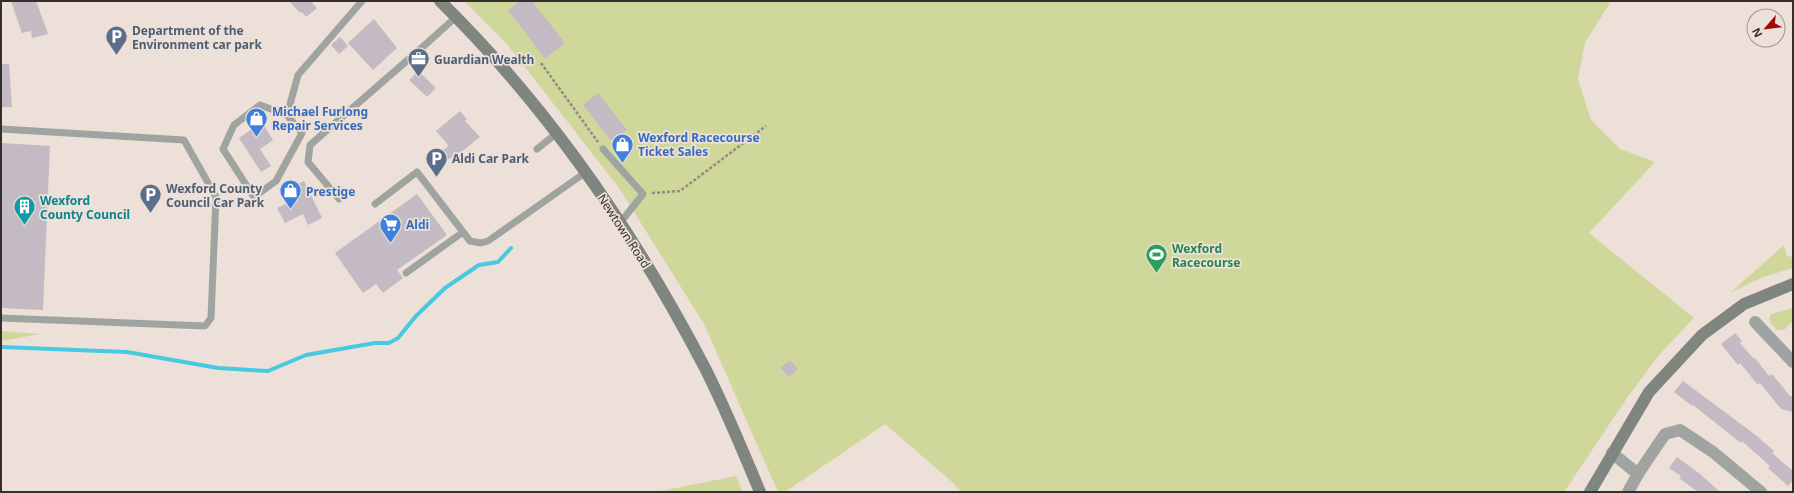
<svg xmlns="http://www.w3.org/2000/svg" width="1794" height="493" font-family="'Noto Sans',sans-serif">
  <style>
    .green { fill: #cfd89a }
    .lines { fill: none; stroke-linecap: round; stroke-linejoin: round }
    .stream { stroke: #49c9df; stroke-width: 4 }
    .building { fill: #c3bac3 }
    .path { stroke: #928a84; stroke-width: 2.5; stroke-dasharray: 3 2; stroke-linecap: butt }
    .lane { stroke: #a0a4a0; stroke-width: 7 }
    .street { stroke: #a0a4a0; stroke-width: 12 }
    .secondary { stroke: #7f8680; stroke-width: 12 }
    .labels { text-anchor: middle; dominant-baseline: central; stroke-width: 3.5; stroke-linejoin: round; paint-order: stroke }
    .service-label { font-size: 12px; font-weight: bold; fill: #4e5e75; stroke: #ece0d8; text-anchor: start }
    .shop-label { font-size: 12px; font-weight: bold; fill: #366cbe; stroke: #ece0d8; text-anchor: start }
    .culture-label { font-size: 12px; font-weight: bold; fill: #0d838f; stroke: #ece0d8; text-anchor: start }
    .street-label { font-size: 12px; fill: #332f2c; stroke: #ece0d8 }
    .leisure-label { font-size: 12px; font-weight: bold; fill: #27864d; stroke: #ece0d8; text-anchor: start }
  </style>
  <rect width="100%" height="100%" fill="#ece0d8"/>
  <g class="green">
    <path d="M464,1h1147l-26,42 -7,36 13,41 29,29 35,13 -66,71 105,85 -35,37 -32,43 -63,94h-602l-11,-11 -66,-57 -100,68h-7l-74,-168 -85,-136 -112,-144z"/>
    <path d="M1784,245l3,11 6,1v11l-30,9 -33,16z"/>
    <path d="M1793,308v13l-9,9h-7l-5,-5 -3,-6 2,-5z"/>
    <path d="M1,331l39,3 -39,7z"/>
    <path d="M736,476l7,16h-87z"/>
  </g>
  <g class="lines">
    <path class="stream" d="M1,347l126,5 91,16 50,3 38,-16 69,-12h14l9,-5 18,-22 29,-28 34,-23 19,-3 13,-14"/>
  </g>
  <g class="building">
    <path d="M11,1h25l12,33 -16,4 -1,-7 -9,2z"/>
    <path d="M289,1h26l-3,2 5,5 -11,9 -4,-5 -2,1z"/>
    <path d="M520,1h12l33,42 -20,16 -37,-49z"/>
    <path d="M374,19l23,29 -24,22 -25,-27z"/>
    <path d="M340,37l8,9 -9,8 -8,-9z"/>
    <path d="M1,64h8l3,43h-11z"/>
    <path d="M418,71l18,17 -9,9 -18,-17z"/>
    <path d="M598,93l29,37 -15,12 -29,-37z"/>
    <path d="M460,111l7,8 -2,2 15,16 -16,13 -22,13 -5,-9 12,-8 -13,-15z"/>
    <path d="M262,122l11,18 -13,9 11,17 -10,6 -22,-34z"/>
    <path d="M1,143l49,3 -7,164 -42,-2z"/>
    <path d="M304,181l18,37 -14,7 -5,-11 -18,9 -8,-15 19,-9 -6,-11z"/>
    <path d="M417,194l30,41 -50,35 6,8 -20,15 -7,-9 -13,9 -28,-40z"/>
    <path d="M1735,333l7,8 -2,2 14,16 1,-1 14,18 3,-2 18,22h3v16l-12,-3 -21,-26 -2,2 -18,-22 -2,2 -17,-21z"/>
    <path d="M790,360l8,9 -9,8 -9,-9z"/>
    <path d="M1683,381l74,55 17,15 -2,2 21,18v9l-5,6 -20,-18 2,-2 -28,-25 -1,2 -48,-38 -1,1 -18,-14z"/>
    <path d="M1677,457l23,17 20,18h-22l-19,-14 2,-2 -12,-8z"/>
  </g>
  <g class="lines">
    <g class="path">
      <path d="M541,63l57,79"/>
      <path d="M652,193l28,-2 86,-65"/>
    </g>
    <g class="lane">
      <path d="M260,105l27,10 15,18 -26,48 -22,16 -31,-48 11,-24z"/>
      <path d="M287,115l11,-40 64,-74"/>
      <path d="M1,129l183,11 32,57 -5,121 -6,8 -204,-8"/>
      <path d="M537,149l20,-16"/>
      <path d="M603,149l40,45 -23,29"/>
      <path d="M339,199l-31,-37 2,-17 116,-101 30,-27"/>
      <path d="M375,204l42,-32 53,69 11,2 7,-2 98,-69"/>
      <path d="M406,273l57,-41"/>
    </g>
    <g class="street">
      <path d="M1755,322l38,40"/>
      <path d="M1612,453l26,21 -10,18"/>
      <path d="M1638,474l27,-40 15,-4 33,22 48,40"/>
    </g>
    <g class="secondary">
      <path d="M440,1c109,107 196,234 266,369 20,40 37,81 54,122"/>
      <path d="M1590,492l59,-100 53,-57 42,-31 49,-20"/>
    </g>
  </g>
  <defs>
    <symbol id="parking-pin" viewBox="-11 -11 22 30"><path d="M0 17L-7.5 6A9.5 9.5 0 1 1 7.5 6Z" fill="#5c6f8a" stroke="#ece0d8"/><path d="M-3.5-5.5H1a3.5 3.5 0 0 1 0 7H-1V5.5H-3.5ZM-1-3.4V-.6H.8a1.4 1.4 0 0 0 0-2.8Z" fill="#fff"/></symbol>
    <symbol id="office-pin" viewBox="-11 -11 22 30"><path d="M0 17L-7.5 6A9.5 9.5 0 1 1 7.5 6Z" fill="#5c6f8a" stroke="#ece0d8"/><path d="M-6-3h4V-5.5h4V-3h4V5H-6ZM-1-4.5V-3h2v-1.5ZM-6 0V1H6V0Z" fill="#fff"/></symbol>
    <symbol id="shop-pin" viewBox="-11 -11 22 30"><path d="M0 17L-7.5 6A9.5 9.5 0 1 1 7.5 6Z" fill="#3f7fe0" stroke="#ece0d8"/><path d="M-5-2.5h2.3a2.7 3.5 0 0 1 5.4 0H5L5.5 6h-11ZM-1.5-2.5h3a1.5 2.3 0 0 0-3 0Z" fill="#fff"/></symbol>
    <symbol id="building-pin" viewBox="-11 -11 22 30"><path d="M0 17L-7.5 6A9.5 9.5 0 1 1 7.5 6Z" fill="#0f9aa8" stroke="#ece0d8"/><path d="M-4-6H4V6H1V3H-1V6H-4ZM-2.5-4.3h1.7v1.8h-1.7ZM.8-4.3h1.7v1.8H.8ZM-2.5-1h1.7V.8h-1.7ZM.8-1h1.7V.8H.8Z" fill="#fff"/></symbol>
    <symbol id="supermarket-pin" viewBox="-11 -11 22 30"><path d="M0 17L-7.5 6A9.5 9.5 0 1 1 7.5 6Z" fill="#3f7fe0" stroke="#ece0d8"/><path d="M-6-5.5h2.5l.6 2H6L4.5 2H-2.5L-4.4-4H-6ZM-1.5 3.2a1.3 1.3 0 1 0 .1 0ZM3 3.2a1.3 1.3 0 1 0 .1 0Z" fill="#fff"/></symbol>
    <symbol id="stadium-pin" viewBox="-11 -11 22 30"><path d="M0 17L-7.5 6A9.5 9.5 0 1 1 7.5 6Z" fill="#2e9e5b" stroke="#ece0d8"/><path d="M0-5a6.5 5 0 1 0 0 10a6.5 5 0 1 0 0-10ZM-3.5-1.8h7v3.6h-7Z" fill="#fff"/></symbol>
  </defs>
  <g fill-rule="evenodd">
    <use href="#parking-pin" x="104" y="24" width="25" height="34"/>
    <use href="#office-pin" x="406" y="46" width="25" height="34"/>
    <use href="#shop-pin" x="244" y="106" width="25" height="34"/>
    <use href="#shop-pin" x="610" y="132" width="25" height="34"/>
    <use href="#parking-pin" x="424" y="146" width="25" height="34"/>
    <use href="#shop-pin" x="278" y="178" width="25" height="34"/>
    <use href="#parking-pin" x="138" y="182" width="25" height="34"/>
    <use href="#building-pin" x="12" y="194" width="25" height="34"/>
    <use href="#supermarket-pin" x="378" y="212" width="25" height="34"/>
    <use href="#stadium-pin" x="1144" y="242" width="25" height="34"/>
  </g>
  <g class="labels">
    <g class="service-label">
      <text x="132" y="30">Department of the<tspan x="132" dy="14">Environment car park</tspan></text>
      <text x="434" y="59">Guardian Wealth</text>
      <text x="452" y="158">Aldi Car Park</text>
      <text x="166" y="188">Wexford County<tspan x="166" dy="14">Council Car Park</tspan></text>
    </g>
    <g class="shop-label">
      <text x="272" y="111">Michael Furlong<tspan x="272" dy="14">Repair Services</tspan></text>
      <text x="638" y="137">Wexford Racecourse<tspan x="638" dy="14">Ticket Sales</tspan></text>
      <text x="306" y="191">Prestige</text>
      <text x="406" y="224">Aldi</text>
    </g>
    <g class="culture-label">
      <text x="40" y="200">Wexford<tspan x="40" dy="14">County Council</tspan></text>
    </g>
    <g class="street-label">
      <text transform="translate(624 231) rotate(57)">Newtown Road</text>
    </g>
    <g class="leisure-label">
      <text x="1172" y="248">Wexford<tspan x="1172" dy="14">Racecourse</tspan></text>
    </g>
  </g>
  <rect width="1794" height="493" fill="none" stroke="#332f2c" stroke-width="4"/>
  <g transform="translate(1766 28) rotate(242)"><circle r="19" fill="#ece0d8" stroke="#a29993"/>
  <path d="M0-3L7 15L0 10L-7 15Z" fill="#a2080a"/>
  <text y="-6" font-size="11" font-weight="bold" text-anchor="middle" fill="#332f2c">N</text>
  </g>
</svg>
